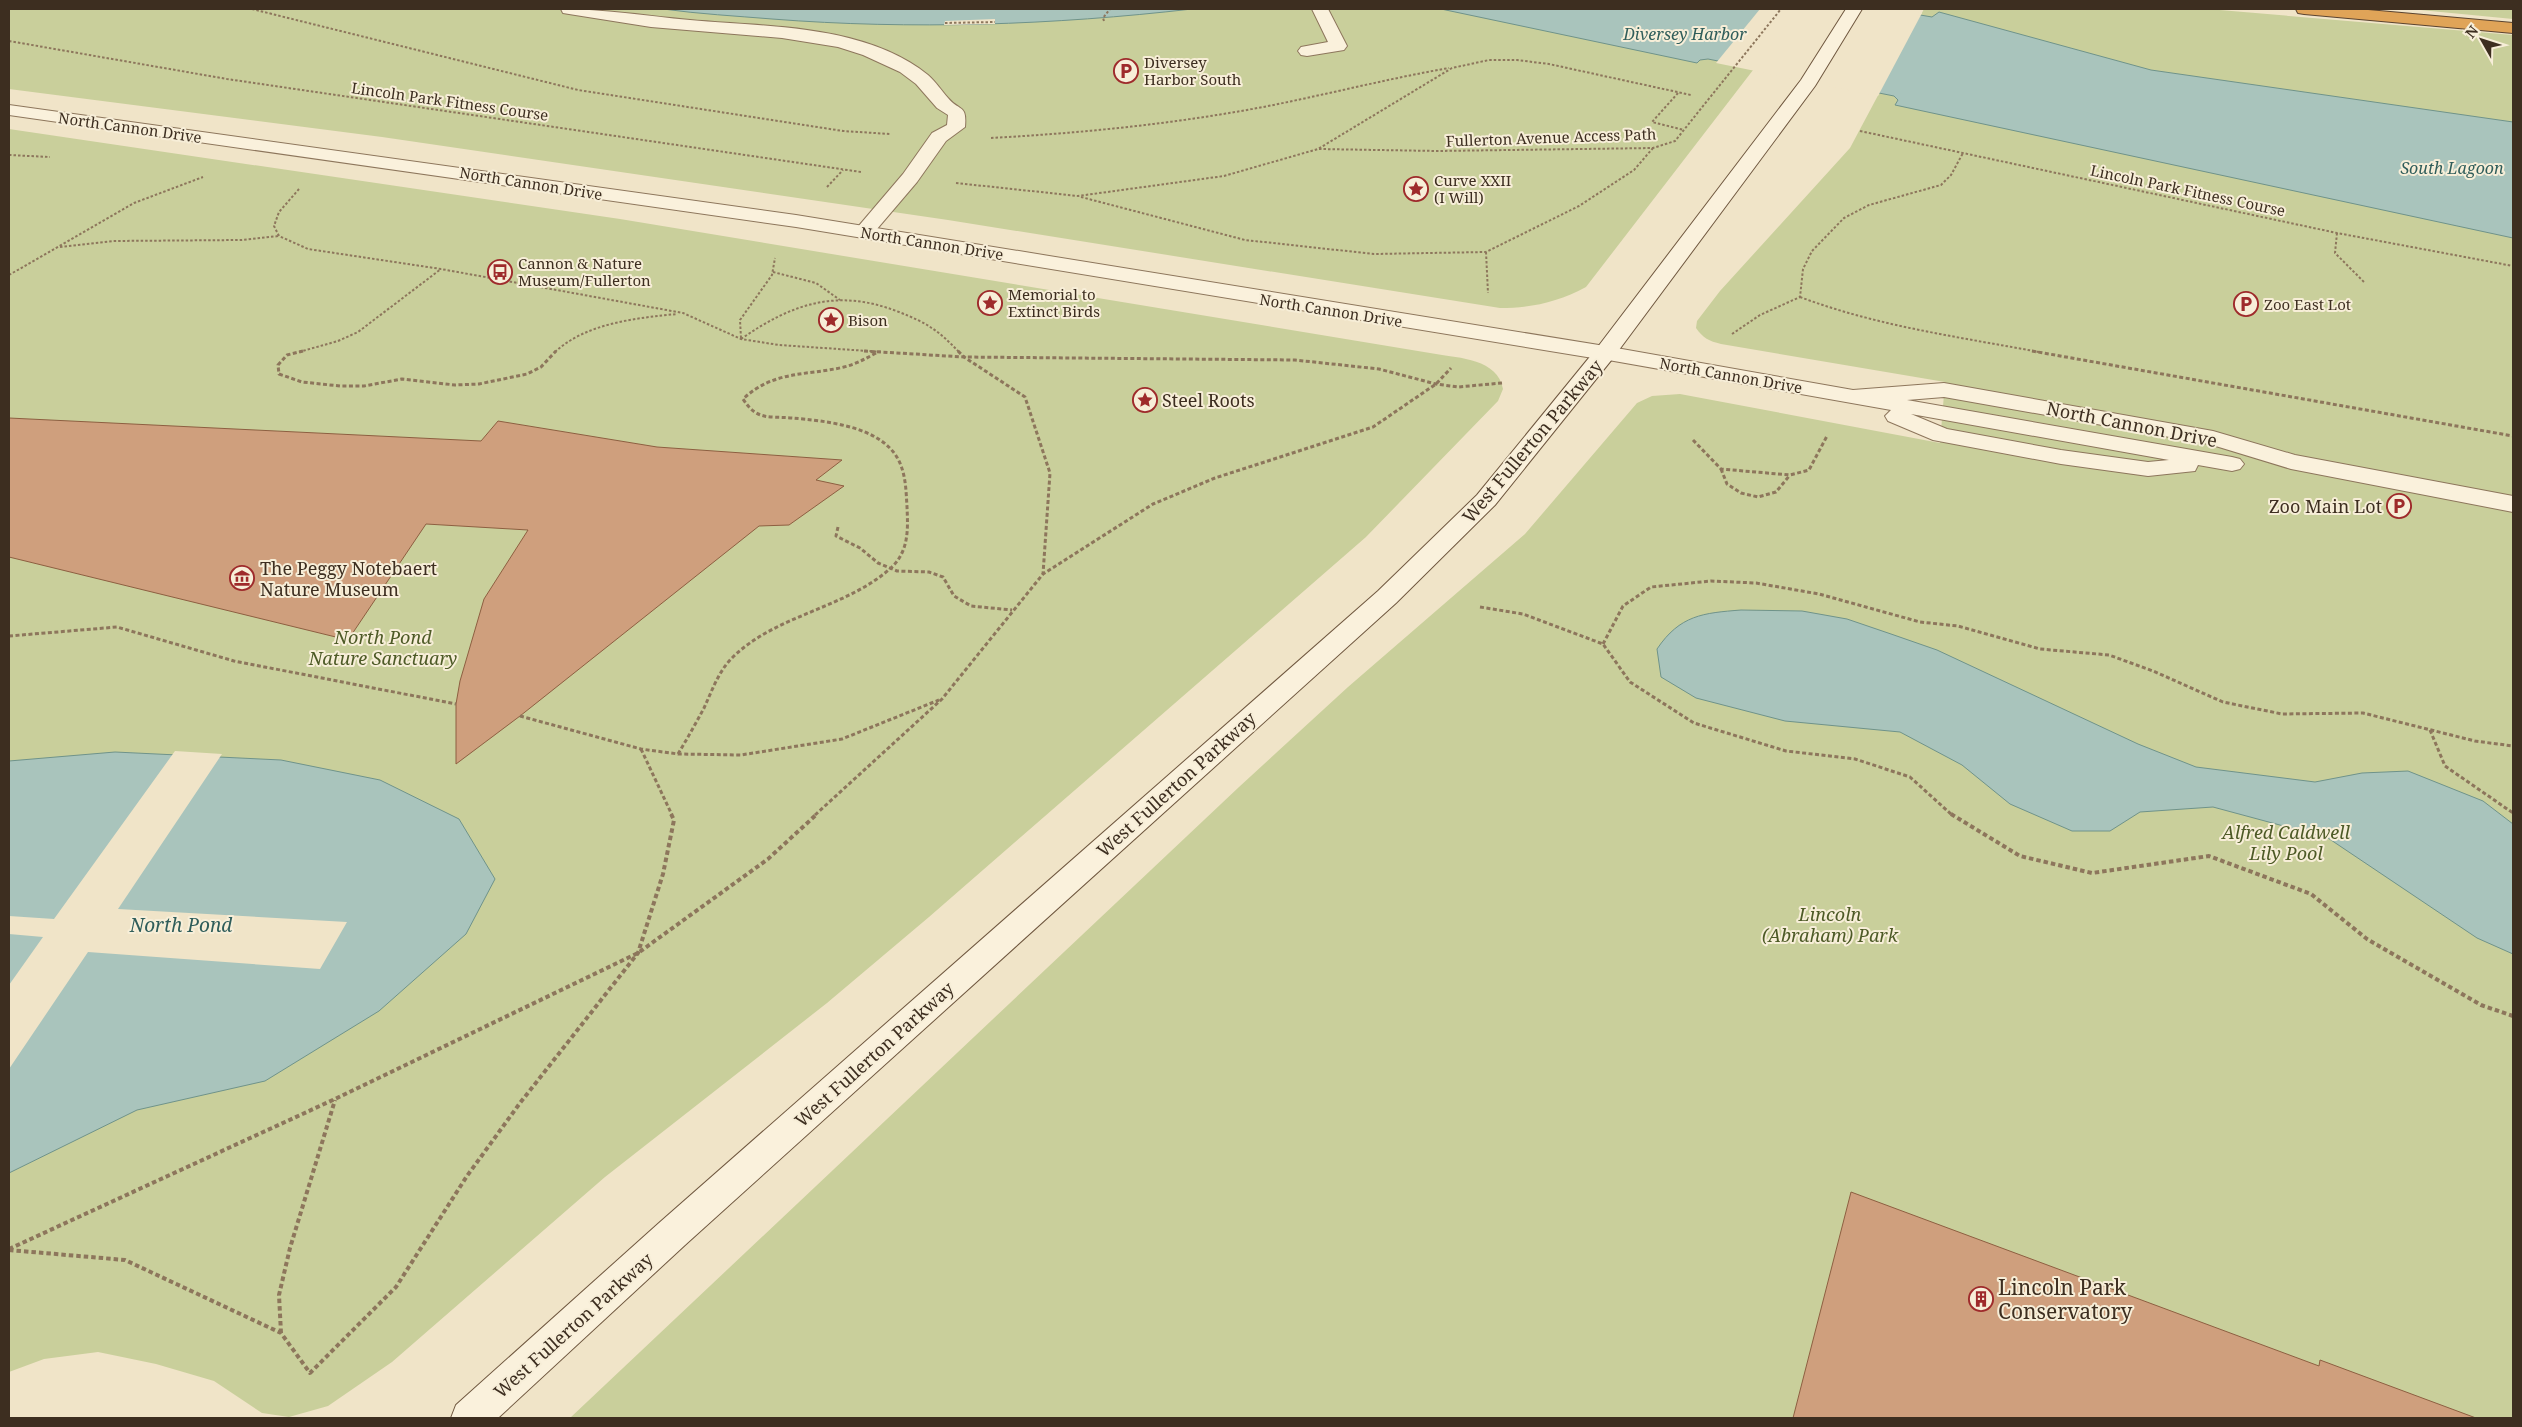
<svg xmlns="http://www.w3.org/2000/svg" width="2522" height="1427" font-family="'Noto Serif',serif">
  <style>
    .green { fill: #c9cf9b }
    .water { fill: #a9c4bc; stroke: #6f938a }
    .pier { fill: #f0e4c8 }
    .building { fill: #cf9f7d; stroke: #8d5f41 }
    .lines { fill: none; stroke-linecap: round; stroke-linejoin: round }
    .lane-casing { stroke: #8d765c; stroke-width: 2 }
    .street-casing { stroke: #8d765c; stroke-width: 2 }
    .secondary-casing { stroke: #6f573f; stroke-width: 2 }
    .highway-casing { stroke: #5b4430; stroke-width: 2 }
    .path-far2 { stroke: #8d765c; stroke-width: 2; stroke-dasharray: 2.5 2; stroke-linecap: butt }
    .path-far1 { stroke: #8d765c; stroke-width: 3; stroke-dasharray: 4 2.5; stroke-linecap: butt }
    .path { stroke: #8d765c; stroke-width: 4; stroke-dasharray: 4.5 3; stroke-linecap: butt }
    .lane { fill: #faf1dc; fill-rule: evenodd }
    .street { fill: #faf1dc; fill-rule: evenodd }
    .secondary { fill: #faf1dc; fill-rule: evenodd }
    .highway { fill: #e0a458; fill-rule: evenodd }
    .labels { text-anchor: middle; dominant-baseline: central; stroke-width: 4; stroke-linejoin: round; paint-order: stroke }
    .far-poi-label { font-size: 15px; fill: #3d2e20; stroke: #f7eed8; text-anchor: start }
    .far-street-label { font-size: 15px; fill: #3d2e20; stroke: #f7eed8 }
    .far-water-label { font-size: 16px; font-style: italic; fill: #2f5d5a; stroke: #f7eed8 }
    .poi-label { font-size: 18px; fill: #3d2e20; stroke: #f7eed8; text-anchor: start }
    .street-label { font-size: 18px; fill: #3d2e20; stroke: #f7eed8 }
    .park-label { font-size: 18px; font-style: italic; fill: #4d5a26; stroke: #f7eed8 }
    .water-label { font-size: 19px; font-style: italic; fill: #2f5d5a; stroke: #f7eed8 }
    .near-poi-label { font-size: 21px; fill: #3d2e20; stroke: #f7eed8; text-anchor: start }
  </style>
  <rect width="100%" height="100%" fill="#f0e4c8"/>
  <g class="green">
    <path d="M9,9h1791l-214,278c-28,15 -54,21 -86,21l-552,-88 -566,-83 -373,-48z"/>
    <path d="M1924,9h284l305,26v1383h-1943l669,-631 109,-100 177,-153 112,-131 15,-7 28,-2 260,49 5,-61 -224,-38c-12,-3 -18,-6 -25,-16l1,-7 23,-30 130,-143z"/>
    <path d="M2410,9h103v10z"/>
    <path d="M9,129l611,90 816,135c23,4 62,5 67,35l-5,12 -132,136 -437,380 -102,86 -222,174 -213,185 -64,44 -39,11 -27,-4 -48,-32 -58,-17 -58,-12 -54,7 -35,13z"/>
  </g>
  <g class="water">
    <path d="M663,9h529c-139,16 -280,21 -420,10 -36,-3 -73,-5 -109,-10z"/>
    <path d="M1441,9h444l47,8 7,-5 212,58 362,52v116l-618,-133 3,-5 -4,-4 -186,-37 -8,1 -3,3z"/>
    <path d="M1741,610l61,1 45,8 44,15 46,16 201,94 58,23 119,15 47,-9 46,-2 75,30 30,23v130l-36,-16 -149,-100 -115,-31 -73,5 -30,19h-38l-62,-27 -48,-39 -62,-33 -115,-11 -89,-23 -35,-21 -4,-28c23,-34 46,-36 84,-39z"/>
    <path d="M115,752l166,8 99,20 79,39 36,60 -29,55 -87,77 -114,70 -128,29 -128,63v-412z"/>
  </g>
  <g class="pier">
    <path d="M1760,9h139l23,4 -44,83 -162,-33z"/>
    <path d="M995,19v5l-51,1 1,-4z"/>
    <path d="M175,751l47,3 -104,155 229,13 -27,47 -232,-17 -79,117v-84l34,-48 -34,-3v-18l45,3z"/>
  </g>
  <g class="building">
    <path d="M9,418l472,23 17,-20 159,26 185,13 -26,20 28,6 -55,39 -30,1 -239,190 -64,48v-60l4,-23 24,-82 44,-69 -102,-6 -78,116 -339,-83z"/>
    <path d="M1851,1192l468,174 1,-6 156,58h-683z"/>
  </g>
  <g class="lines">
    <defs>
      <g id="lane">
        <path d="M561,9c43,0 85,7 129,11 76,7 175,4 238,55 8,7 13,15 20,23 12,14 19,6 17,29l-19,14 -29,41 -46,54 -7,2 -7,-2 -3,-4 3,-4 46,-54 29,-41 15,-8 1,-10 -11,-7 -21,-24 -16,-12 -37,-17 -25,-8 -56,-9 -131,-11 -82,-13 -6,-1z"/>
        <path d="M1312,9h16l19,37 -3,4 -37,6 -6,-1 -3,-4 3,-4 27,-5z"/>
        <path d="M1605,346l248,44 91,-7 269,48 82,24 218,41v16l-222,-43 -82,-25 -265,-47 -37,3 325,57 8,2 4,5 -4,5 -8,2 -34,-6 -3,6 -47,5 -87,-12 -128,-24 -45,-19 -3,-5 6,-6 -294,-52 -3,-5 3,-5zM1911,414l258,46 -21,2 -87,-12 -114,-21z"/>
      </g>
      <path id="street" d="M9,105l787,110 809,131 8,2 3,5 -3,5 -8,2 -809,-133 -787,-112z"/>
      <path id="secondary" d="M1846,9h16l-47,77 -202,272 -118,147 -99,98 -711,642 -187,173h-47l5,-13 203,-182 719,-632 99,-96 120,-147 204,-268z"/>
      <path id="highway" d="M2296,9h61l156,14v10l-209,-19 -6,-1z"/>
    </defs>
    <use href="#lane" class="lane-casing"/>
    <use href="#street" class="street-casing"/>
    <use href="#secondary" class="secondary-casing"/>
    <use href="#highway" class="highway-casing"/>
    <g class="path-far2">
      <path d="M252,9l326,81 265,41 47,3"/>
      <path d="M1104,21l-1,-3 7,-9"/>
      <path d="M945,23l50,-1"/>
      <path d="M9,41l218,38 634,93"/>
      <path d="M1678,93l-26,29 32,8"/>
      <path d="M1860,131l477,102 176,33"/>
      <path d="M991,138c91,-5 182,-14 272,-31 62,-12 123,-28 186,-39"/>
      <path d="M1319,149l118,2 216,-3 22,-7 106,-132"/>
      <path d="M9,155l41,2"/>
      <path d="M956,183l122,13 146,-20 94,-27 134,-81 37,-8h28l32,4 142,31"/>
      <path d="M827,187l16,-17"/>
      <path d="M299,189l-20,23 -5,14 5,10 29,13 133,20 242,44 58,26 38,6 104,7"/>
      <path d="M1081,197l164,43 129,14 112,-2 93,-46 55,-36 19,-22"/>
      <path d="M2337,233l-2,20 29,29"/>
      <path d="M60,247l53,-6 129,-1 37,-4"/>
      <path d="M1486,252l2,41"/>
      <path d="M773,272l43,11 24,17"/>
      <path d="M9,275l125,-72 69,-26"/>
      <path d="M1800,297c77,29 159,40 239,55"/>
      <path d="M1732,334l28,-19 40,-18 3,-28 9,-18 32,-33 25,-13 72,-20 10,-10 12,-22"/>
      <path d="M741,338l-1,-18 32,-45 3,-17"/>
      <path d="M741,339c52,-36 97,-51 158,-27 28,11 39,18 60,40"/>
      <path d="M299,352l39,-11 20,-9 83,-63"/>
      <path d="M555,352c31,-29 82,-34 122,-38"/>
    </g>
    <g class="path-far1">
      <path d="M303,351l-16,4 -9,10 1,9 23,8 38,4h24l38,-7 53,6 24,-1 48,-10 14,-7 15,-16"/>
      <path d="M864,351l100,6 331,3 84,9 57,15 22,3 44,-4"/>
      <path d="M958,351l6,6 61,40 25,76 -7,101"/>
      <path d="M2032,351l481,85"/>
      <path d="M1693,440l28,29 69,6 19,-5 18,-34"/>
      <path d="M1721,469l6,15 14,9 17,4 18,-5 14,-17"/>
      <path d="M838,527l-2,9 24,12 18,15 19,8 32,1 14,5 11,19 17,10 41,4"/>
      <path d="M1480,607l43,7 80,30 27,38 64,41 92,28 69,8 55,18 42,38"/>
      <path d="M9,636l108,-9 117,34 222,43"/>
      <path d="M1603,644l20,-38 28,-19 60,-6 45,2 63,11 101,28 38,4 82,23 69,6 44,16 70,31 59,12 81,-1 112,28 38,5"/>
      <path d="M520,716l121,33 37,5 63,1 101,-16 97,-39"/>
      <path d="M2430,730l15,36 68,47"/>
      <path d="M641,749l31,66"/>
      <path d="M678,754c9,-15 18,-31 26,-46 8,-17 14,-36 28,-50 44,-44 114,-49 160,-91 17,-17 16,-38 15,-60 -1,-16 -1,-33 -9,-48 -18,-33 -72,-38 -106,-41 -23,-2 -35,3 -49,-19 31,-29 63,-23 101,-32 12,-3 21,-8 32,-14"/>
      <path d="M815,815l127,-116 101,-125 110,-70 62,-26 158,-51 63,-43 15,-16"/>
    </g>
    <g class="path">
      <path d="M1951,814l69,42 72,17 117,-17 102,38 56,45 114,66 32,11"/>
      <path d="M9,1249l326,-150 303,-146 130,-94 49,-45"/>
      <path d="M9,1250l116,10 156,73 29,40 86,-86 71,-111 53,-73 118,-150 25,-79 11,-54 -3,-6"/>
      <path d="M281,1333l-2,-38 11,-47 45,-148"/>
    </g>
    <use href="#lane" class="lane"/>
    <use href="#street" class="street"/>
    <use href="#secondary" class="secondary"/>
    <use href="#highway" class="highway"/>
  </g>
  <defs>
    <symbol id="parking-ring" viewBox="-11 -11 22 22"><circle r="9.5" fill="#f7eed8" stroke="#9e2a2b" stroke-width="1.5"/><path d="M-3.5-5.5H1a3.5 3.5 0 0 1 0 7H-1V5.5H-3.5ZM-1-3.4V-.6H.8a1.4 1.4 0 0 0 0-2.8Z" fill="#9e2a2b"/></symbol>
    <symbol id="sight-ring" viewBox="-11 -11 22 22"><circle r="9.5" fill="#f7eed8" stroke="#9e2a2b" stroke-width="1.5"/><path d="M0-6L1.8-2.2L6-1.7L2.9 1.2L3.7 5.4L0 3.3L-3.7 5.4L-2.9 1.2L-6-1.7L-1.8-2.2Z" fill="#9e2a2b"/></symbol>
    <symbol id="bus-ring" viewBox="-11 -11 22 22"><circle r="9.5" fill="#f7eed8" stroke="#9e2a2b" stroke-width="1.5"/><path d="M-5-6H5V4H4V6H2V4H-2V6H-4V4H-5ZM-3.5-4V0h7V-4ZM-3.5 1.2v1.5H-2V1.2ZM2 1.2v1.5H3.5V1.2Z" fill="#9e2a2b"/></symbol>
    <symbol id="museum-ring" viewBox="-11 -11 22 22"><circle r="9.5" fill="#f7eed8" stroke="#9e2a2b" stroke-width="1.5"/><path d="M0-6L6-3V-2H-6V-3ZM-5-1h2V3h-2ZM-1-1h2V3h-2ZM3-1h2V3H3ZM-6 4H6V6H-6Z" fill="#9e2a2b"/></symbol>
    <symbol id="building-ring" viewBox="-11 -11 22 22"><circle r="9.5" fill="#f7eed8" stroke="#9e2a2b" stroke-width="1.5"/><path d="M-4-6H4V6H1V3H-1V6H-4ZM-2.5-4.3h1.7v1.8h-1.7ZM.8-4.3h1.7v1.8H.8ZM-2.5-1h1.7V.8h-1.7ZM.8-1h1.7V.8H.8Z" fill="#9e2a2b"/></symbol>
  </defs>
  <g fill-rule="evenodd">
    <use href="#parking-ring" x="1112" y="57" width="28" height="28"/>
    <use href="#sight-ring" x="1402" y="175" width="28" height="28"/>
    <use href="#bus-ring" x="486" y="258" width="28" height="28"/>
    <use href="#sight-ring" x="976" y="289" width="28" height="28"/>
    <use href="#parking-ring" x="2232" y="290" width="28" height="28"/>
    <use href="#sight-ring" x="817" y="306" width="28" height="28"/>
    <use href="#sight-ring" x="1131" y="386" width="28" height="28"/>
    <use href="#parking-ring" x="2385" y="492" width="28" height="28"/>
    <use href="#museum-ring" x="228" y="564" width="28" height="28"/>
    <use href="#building-ring" x="1967" y="1285" width="28" height="28"/>
  </g>
  <g class="labels">
    <g class="far-poi-label">
      <text x="1144" y="62">Diversey<tspan x="1144" dy="17">Harbor South</tspan></text>
      <text x="1434" y="180">Curve XXII<tspan x="1434" dy="17">(I Will)</tspan></text>
      <text x="518" y="263">Cannon &amp; Nature<tspan x="518" dy="17">Museum/Fullerton</tspan></text>
      <text x="1008" y="294">Memorial to<tspan x="1008" dy="17">Extinct Birds</tspan></text>
      <text x="2264" y="304">Zoo East Lot</text>
      <text x="848" y="320">Bison</text>
    </g>
    <g class="far-street-label">
      <text transform="translate(450 101) rotate(8)">Lincoln Park Fitness Course</text>
      <text transform="translate(130 127) rotate(8)">North Cannon Drive</text>
      <text transform="translate(1551 137) rotate(-2)">Fullerton Avenue Access Path</text>
      <text transform="translate(531 183) rotate(9)">North Cannon Drive</text>
      <text transform="translate(2188 190) rotate(12)">Lincoln Park Fitness Course</text>
      <text transform="translate(932 243) rotate(9)">North Cannon Drive</text>
      <text transform="translate(1331 310) rotate(9)">North Cannon Drive</text>
      <text transform="translate(1731 375) rotate(10)">North Cannon Drive</text>
    </g>
    <g class="far-water-label">
      <text x="1685" y="34">Diversey Harbor</text>
      <text x="2452" y="168">South Lagoon</text>
    </g>
    <g class="poi-label">
      <text x="1162" y="400">Steel Roots</text>
      <text x="2382" y="506" text-anchor="end">Zoo Main Lot</text>
      <text x="260" y="568">The Peggy Notebaert<tspan x="260" dy="21">Nature Museum</tspan></text>
    </g>
    <g class="street-label">
      <text transform="translate(2132 424) rotate(11)">North Cannon Drive</text>
      <text transform="translate(1532 441) rotate(-50)">West Fullerton Parkway</text>
      <text transform="translate(1176 784) rotate(-42)">West Fullerton Parkway</text>
      <text transform="translate(874 1054) rotate(-42)">West Fullerton Parkway</text>
      <text transform="translate(573 1325) rotate(-42)">West Fullerton Parkway</text>
    </g>
    <g class="park-label">
      <text x="383" y="637">North Pond<tspan x="383" dy="21">Nature Sanctuary</tspan></text>
      <text x="2286" y="832">Alfred Caldwell<tspan x="2286" dy="21">Lily Pool</tspan></text>
      <text x="1830" y="914">Lincoln<tspan x="1830" dy="21">(Abraham) Park</tspan></text>
    </g>
    <g class="water-label">
      <text x="181" y="925">North Pond</text>
    </g>
    <g class="near-poi-label">
      <text x="1998" y="1287">Lincoln Park<tspan x="1998" dy="24">Conservatory</tspan></text>
    </g>
  </g>
  <rect width="2522" height="1427" fill="none" stroke="#3d2e20" stroke-width="20"/>
  <g transform="translate(2482 40) rotate(309)" stroke="#f7eed8" stroke-width="4" paint-order="stroke">
  <path d="M0-4L9 19L0 12L-9 19Z" fill="#3d2e20"/>
  <text y="-8" font-size="14" font-weight="bold" text-anchor="middle" fill="#3d2e20">N</text>
  </g>
</svg>
